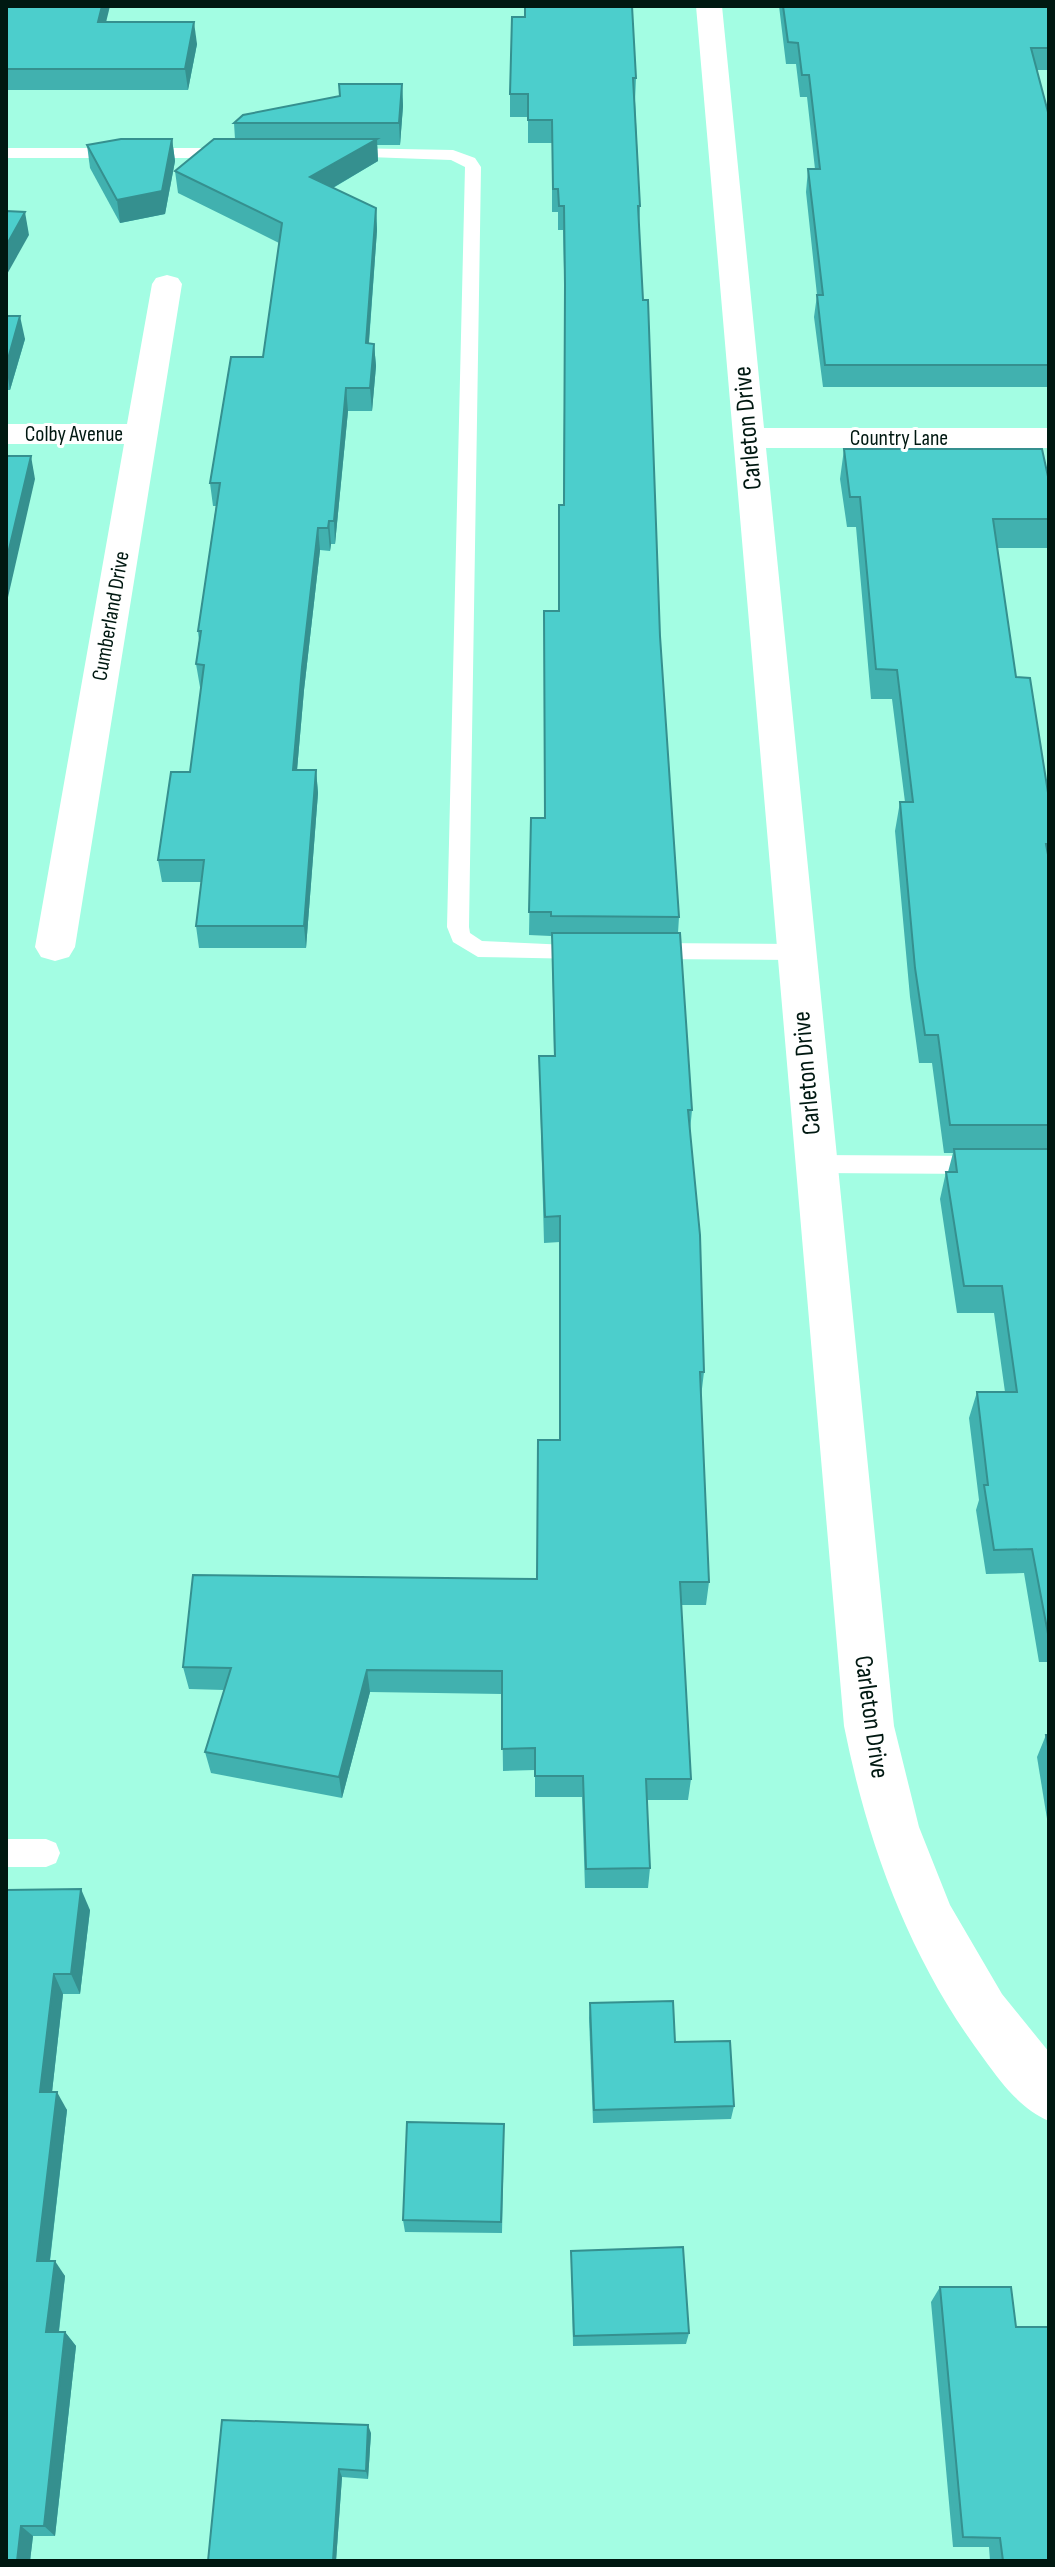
<svg xmlns="http://www.w3.org/2000/svg" width="1055" height="2567" font-family="'Sofia Sans Condensed',sans-serif">
  <style>
    .lines { fill: none; stroke-linecap: round; stroke-linejoin: round }
    .lane { fill: #fff; fill-rule: evenodd }
    .street { fill: #fff; fill-rule: evenodd }
    .wall { fill: #41b1af }
    .shaded-wall { fill: #35908f }
    .building { fill: #4ccecc; stroke: #35908f; stroke-width: 2 }
    .labels { text-anchor: middle; dominant-baseline: central; stroke-width: 6; stroke-linejoin: round; paint-order: stroke }
    .far-street-label { font-size: 22px; fill: #001811; stroke: #fff }
    .street-label { font-size: 26px; fill: #001811; stroke: #fff }
  </style>
  <rect width="100%" height="100%" fill="#a3fde3"/>
  <g class="lines">
    <g class="lane">
      <path d="M6,148h224l8,5 -8,5h-224z"/>
      <path d="M346,148l107,2 22,8 6,9 -12,760 1,6 12,8 108,5 3,5 -3,5 -8,3 -104,-2 -25,-15 -6,-15 18,-760 -14,-7 -110,-4 -3,-3z"/>
      <path d="M651,943l145,1 8,3 3,5 -3,5 -8,3 -145,-1 -8,-3 -3,-5 3,-5z"/>
      <path d="M816,1155l165,1 8,3 4,6 -4,6 -8,3 -165,-1 -8,-3 -4,-6 4,-6z"/>
      <path d="M6,1839h40l10,4 4,10 -4,10 -10,4h-40z"/>
    </g>
    <g class="street">
      <path d="M696,6h26l42,422h285v20h-283l128,1278 25,101 31,78 52,89 47,58v69c-28,-12 -47,-37 -65,-62 -74,-99 -116,-213 -140,-333z"/>
      <path d="M167,275l11,3 4,6 -107,663 -6,10 -14,4 -14,-4 -6,-10 89,-503h-118v-20h121l25,-140 4,-6z"/>
    </g>
  </g>
  <g class="wall">
    <path d="M6,6l100,16 91,22 -9,46h-182z"/>
    <path d="M779,6h270v64h-12l12,46v271h-226l-9,-70 3,-22 -11,-103 2,-23h7l-8,-72h-7l-4,-33h-10z"/>
    <path d="M636,78l-1,23 5,105 -1,24 21,406 19,281 -1,16 14,177 -2,21 14,241 -3,25 8,185 -3,23h-25l10,174 -3,21h-41l3,68 -2,20h-63l-3,-91h-47v-27l-32,1 -1,-77 -132,-2 -28,106 -131,-25 -6,-21 19,-62 -35,-1 -6,-22 354,-88 22,-139 1,-198 -16,1 -5,-187h15l-2,-117 -1,-3 -22,-1 2,-117h14l14,-207 4,-106 2,-196 -2,-79h-5v-18h-6v-69h-24v-26h-18v-23z"/>
    <path d="M402,84l1,22 -3,39h-23l1,16 -45,27 43,20 1,22 -8,113 5,1 2,22 -4,45h-24l-13,133h-4l-1,7 -10,-1 -16,140 -7,80h19l2,23 -12,155h-107l-3,-22 5,-44h-39l-4,-22 32,-88 11,-85h-1l-4,-23 3,-23 -1,-10 18,-125h-3l-3,-23 53,-126 16,-114 -101,-50 -3,-22 60,-32 -1,-16z"/>
    <path d="M172,139l3,22 -10,53 -45,9 -30,-55 -3,-23z"/>
    <path d="M6,316l19,23 -15,51h-4z"/>
    <path d="M844,449l205,32v67h-52l19,129 33,122v863h-10l-15,-89 -38,1 -10,-64 3,-10 -10,-82 8,-26h28l-11,-79h-37l-17,-114 6,-27h2l5,-19h-9l-12,-90h-13l-9,-66 -15,-166 5,-29h5l-13,-103h-21l-15,-172h-9l-7,-48z"/>
    <path d="M1046,1735h3v96l-12,-74z"/>
    <path d="M6,1890l84,20 -10,84h-17l-11,98 15,18 -17,151 15,15 -6,56h6l11,14 -21,190h-22l-3,25h-24z"/>
    <path d="M590,2003l85,39 59,64 -3,13 -138,4 -4,-105z"/>
    <path d="M504,2136l-2,97 -97,-1 -2,-12z"/>
    <path d="M571,2251l118,82 -3,11 -113,2z"/>
    <path d="M940,2287l76,40 33,234h-59l-1,-14h-36l-22,-245z"/>
    <path d="M371,2433l-3,46 -26,-2 -6,84h-128z"/>
  </g>
  <g class="shaded-wall">
    <path d="M102,6h8l-9,37 -3,-21z"/>
    <path d="M194,22l3,22 -9,46 -3,-21z"/>
    <path d="M402,84l1,22 -3,39 -1,-22z"/>
    <path d="M172,139l3,22 -10,53 -45,9 -3,-23z"/>
    <path d="M377,139l1,22 -66,39 -2,-23z"/>
    <path d="M376,208l1,22 -10,136 -1,-23z"/>
    <path d="M25,212l4,23 -23,41v-30z"/>
    <path d="M20,316l5,23 -15,51 -4,-24z"/>
    <path d="M374,344l2,22 -4,45 -2,-23z"/>
    <path d="M346,388l2,23 -13,133 -1,-23z"/>
    <path d="M31,456l4,23 -29,127v-44z"/>
    <path d="M329,521l2,23 -1,7 -2,-23z"/>
    <path d="M318,528l2,22 -16,140 -9,103 -2,-23 9,-103z"/>
    <path d="M316,770l2,23 -12,155 -2,-22z"/>
    <path d="M367,1670l3,22 -28,106 -3,-21z"/>
    <path d="M81,1889l9,21 -10,84 -9,-20z"/>
    <path d="M54,1974l9,20 -13,116 -10,-18z"/>
    <path d="M57,2092l10,18 -19,166 -11,-15z"/>
    <path d="M55,2261l10,15 -8,70 -11,-14z"/>
    <path d="M65,2332l11,14 -21,190 -11,-10z"/>
    <path d="M368,2425l3,8 -3,46 -2,-8z"/>
    <path d="M339,2469l3,8 -6,84h-3z"/>
    <path d="M21,2526l12,10 -3,25h-13z"/>
  </g>
  <g class="building">
    <path d="M6,6h96l-4,16h96l-9,47h-179z"/>
    <path d="M525,6h107l4,72h-3l7,128h-2l5,94h5l12,336 19,281 -128,-1v-4h-22l2,-94h14l-1,-207h15v-106h5l1,-220 -1,-79h-5l-1,-17h-5l-1,-69h-24v-26h-18l2,-77h13z"/>
    <path d="M783,6h266v42h-18l18,68v249h-224l-8,-70h6l-15,-126h12l-11,-94h-7l-4,-32 -10,-1z"/>
    <path d="M339,84h63l-3,39h-165l9,-8 97,-19z"/>
    <path d="M121,139h51l-10,52 -45,9 -30,-55z"/>
    <path d="M214,139h163l-67,38 66,31 -10,135 8,1 -4,44h-24l-12,133h-5l-1,7h-10l-16,139 -9,103h23l-12,156h-108l8,-66h-46l13,-88h19l14,-107 -8,-1 5,-33h-3l22,-148h-10l21,-126h32l19,-134 -107,-52z"/>
    <path d="M6,211l19,1 -19,34z"/>
    <path d="M6,316h14l-14,50z"/>
    <path d="M844,449h198l7,32v38h-56l23,158 14,1 19,121v45h-3l3,16v265h-99l-12,-90h-13l-10,-67 -15,-166h13l-16,-132 -21,-1 -16,-172h-10z"/>
    <path d="M6,456h25l-25,106z"/>
    <path d="M552,933h128l12,177h-4l12,125 4,137h-4l9,210h-29l11,197h-45l4,89 -64,1 -3,-93h-48v-28l-33,1v-78l-135,-1 -28,107 -134,-25 26,-84 -48,-1 10,-92 344,4 1,-139h22v-224l-15,1 -6,-161h16z"/>
    <path d="M954,1149h95v490l-17,-90 -38,1 -10,-65h4l-11,-93h40l-15,-106h-38l-18,-114h11z"/>
    <path d="M1046,1735h3v17z"/>
    <path d="M81,1889l-10,85h-17l-14,118h17l-20,169h18l-9,71h19l-21,194h-23l-4,35h-11v-671z"/>
    <path d="M673,2001l2,41 55,-1 4,65 -140,4 -4,-107z"/>
    <path d="M407,2122l97,2 -3,98 -98,-2z"/>
    <path d="M683,2247l6,86 -115,3 -3,-85z"/>
    <path d="M940,2287h71l5,40h33v234h-46l-3,-23 -37,-1z"/>
    <path d="M222,2420l146,5 -2,46 -27,-2 -6,92h-125z"/>
  </g>
  <g class="labels">
    <g class="far-street-label">
      <text x="74" y="434">Colby Avenue</text>
      <text x="899" y="438">Country Lane</text>
      <text transform="translate(111 616) rotate(-80)">Cumberland Drive</text>
    </g>
    <g class="street-label">
      <text transform="translate(748 428) rotate(-95)">Carleton Drive</text>
      <text transform="translate(807 1073) rotate(-95)">Carleton Drive</text>
      <text transform="translate(871 1717) rotate(82)">Carleton Drive</text>
    </g>
  </g>
  <rect width="1055" height="2567" fill="none" stroke="#001811" stroke-width="16"/>
</svg>
